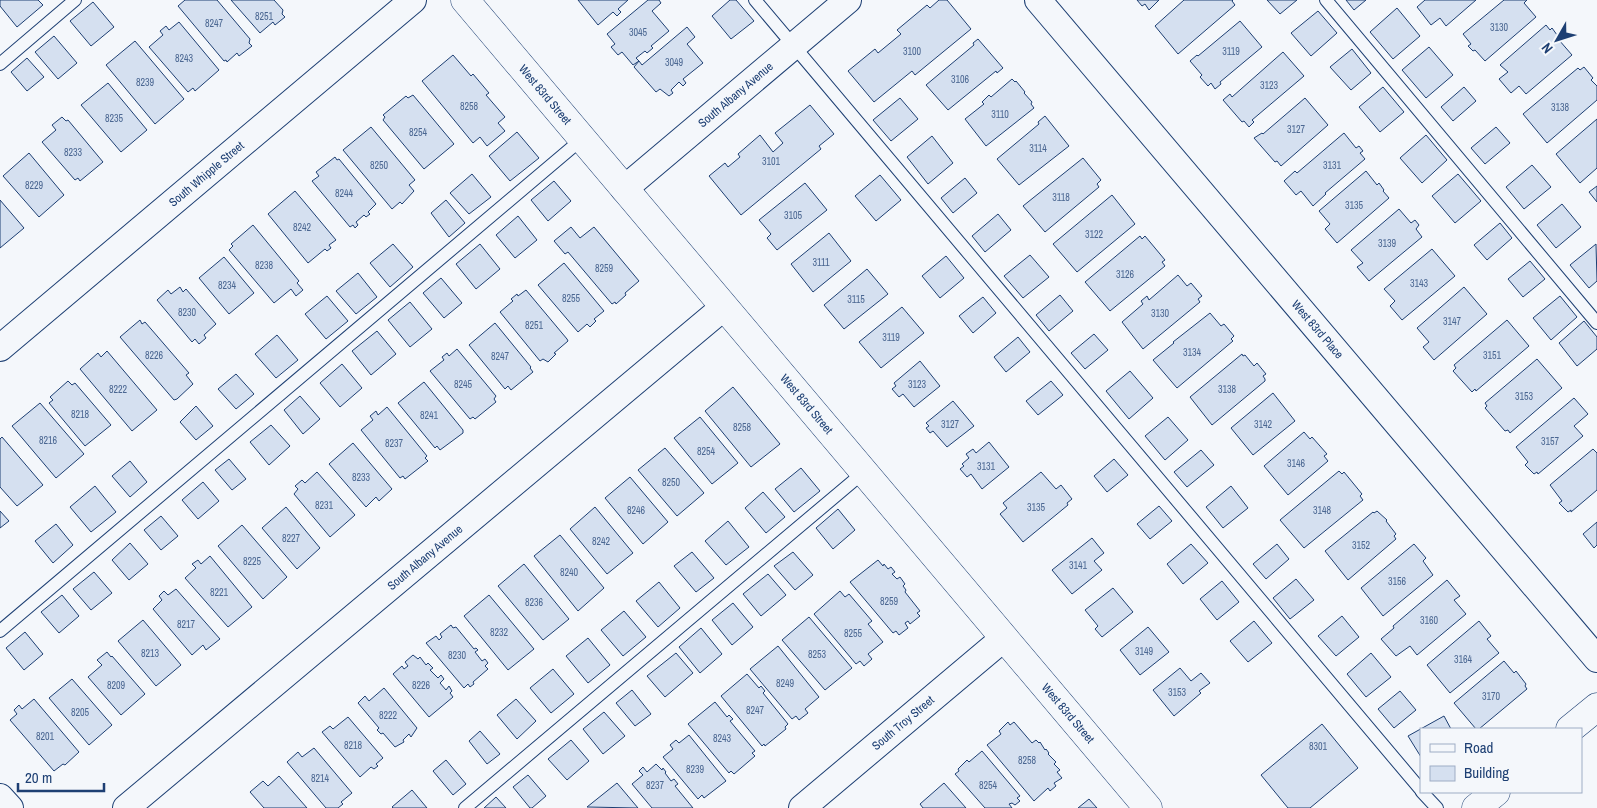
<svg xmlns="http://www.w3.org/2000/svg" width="1597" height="808" font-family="'Archivo Narrow',sans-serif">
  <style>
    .building { fill: #d5e0f0; stroke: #1d3f73 }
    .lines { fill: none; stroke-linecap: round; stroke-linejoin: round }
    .lane-casing { stroke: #1d3f73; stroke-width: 14 }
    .street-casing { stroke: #1d3f73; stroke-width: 28 }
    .secondary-casing { stroke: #1d3f73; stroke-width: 29 }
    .lane { stroke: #f4f7fb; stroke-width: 12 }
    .street { stroke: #f4f7fb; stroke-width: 26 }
    .secondary { stroke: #f4f7fb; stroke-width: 28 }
    .labels { text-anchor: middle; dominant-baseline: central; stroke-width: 4; stroke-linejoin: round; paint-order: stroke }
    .number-label { font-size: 10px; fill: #4b6792 }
    .street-label { font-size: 12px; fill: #1d3f73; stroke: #f4f7fb }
  </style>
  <rect width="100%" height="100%" fill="#f4f7fb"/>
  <g class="building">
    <path d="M0,0h38l5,5 -26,22 -17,-21z"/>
    <path d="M185,0h32l33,39 -1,4 3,3 -13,10 -2,-3 -10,9 -1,-2 -2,1 -46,-55z"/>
    <path d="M231,0h43l9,10 -1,4 3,3 -10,8 -2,-3 -13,11z"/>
    <path d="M578,0h50l-10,9 3,3 -4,4 -4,-4 -15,13z"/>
    <path d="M648,0h11l2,3 -9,8 17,20 -18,15 2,2 -6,5 -2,-2 -9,7 3,3 -6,4 -11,-13 -4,3 -7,-8 4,-3 -8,-10z"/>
    <path d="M730,0h6l18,21 -23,18 -19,-23z"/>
    <path d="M939,0h8l24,29 -56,46 -3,-4 -38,31 -26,-31 27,-22 3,4 23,-19 -4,-4 30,-25 3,3z"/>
    <path d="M1137,0h22l-10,10 -4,-6 -3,2z"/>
    <path d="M1184,0h49l-1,1 3,4 -57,49 -23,-28z"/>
    <path d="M1267,0h30l-17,14z"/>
    <path d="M1346,0h20l-12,10z"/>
    <path d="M1425,0h51l-30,26 -6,-8 -9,7 -14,-18z"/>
    <path d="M1504,0h23l-3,3 12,14 -51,44 -10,-11 -2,1 -5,-5 3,-2 -8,-10z"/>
    <path d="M93,2l21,25 -23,19 -21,-25z"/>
    <path d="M1397,8l23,28 -27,23 -23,-27z"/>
    <path d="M1318,11l19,22 -26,23 -20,-23z"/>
    <path d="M1240,21l22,26 -42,35 1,2 -6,5 -4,-6 -3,3 -8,-9 2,-2 -12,-14 7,-6 1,1z"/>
    <path d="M179,22l40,48 -24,21 -2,-3 -5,4 -39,-45 14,-12 -3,-4 6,-5 3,4z"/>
    <path d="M1546,25l4,5 2,-2 8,11 -1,1 13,15 -46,39 -7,-8 -8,7 -12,-14 9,-7 -8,-7z"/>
    <path d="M687,27l8,10 -8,7 16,19 -20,16 3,4 -3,3 -4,-4 -8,8 2,3 -4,3 -9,-7 -4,3 -22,-25 5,-6 3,4z"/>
    <path d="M54,36l23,27 -19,16 -23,-27z"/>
    <path d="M978,39l25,29 -6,5 -1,-2 -48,39 -22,-25 48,-40 -1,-2z"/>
    <path d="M135,41l49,58 -29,25 -49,-59z"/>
    <path d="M1429,47l24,28 -27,23 -24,-28z"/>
    <path d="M1352,49l19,24 -20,17 -21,-23z"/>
    <path d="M1283,52l21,24 -52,44 2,2 -5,5 -5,-6 -2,1 -19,-22 7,-6 2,3z"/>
    <path d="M453,55l18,21 2,-2 16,19 -3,2 19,22 -7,6 7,8 -18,15 -7,-9 -7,6 -51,-62z"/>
    <path d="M27,58l17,19 -17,14 -16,-19z"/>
    <path d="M1584,67l9,11 -2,2 6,6v14l-50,43 -24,-29 55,-46 2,2z"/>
    <path d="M1012,79l3,3 1,-1 9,11 -1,1 8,9 -1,2 3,4 -48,38 -21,-27 19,-15 -2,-2 7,-7 2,2z"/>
    <path d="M108,83l39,47 -26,22 -40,-47z"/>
    <path d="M1383,87l21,25 -24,20 -21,-25z"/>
    <path d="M1464,87l12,14 -23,20 -12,-14z"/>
    <path d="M413,95l41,49 -30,25 -41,-49 2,-3 -2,-2 23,-19 2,2z"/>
    <path d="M900,98l18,21 -27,22 -18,-21z"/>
    <path d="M1305,98l23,27 -47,41 -4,-5 -2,1 -21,-24 8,-5 1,1z"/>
    <path d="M810,105l24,29 -15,12 2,3 -80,66 -32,-39 16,-13 3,4 12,-10 -2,-3 22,-19 13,17 10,-9 -8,-10z"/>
    <path d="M1045,116l24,30 -50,39 -22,-26 42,-35 -1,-2z"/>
    <path d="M62,117l4,4 2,-1 35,42 -23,19 -2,-3 -3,2 -33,-38 14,-12 -4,-5z"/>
    <path d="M1597,119v49l-17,15 -24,-29z"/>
    <path d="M371,127l44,53 -6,5 5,6 -12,13 -2,-2 -8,7 -49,-59z"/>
    <path d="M1496,127l14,16 -25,21 -14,-16z"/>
    <path d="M517,132l22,26 -29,23 -21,-25z"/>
    <path d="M1344,133l12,15 3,-2 4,5 -3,2 5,6 -40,34 1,1 -13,12 -12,-15 -5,4 -12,-14 11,-10 2,2z"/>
    <path d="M1426,135l21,25 -25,23 -22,-25z"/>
    <path d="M932,136l21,27 -25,21 -21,-27z"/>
    <path d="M29,153l35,42 -25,22 -36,-41z"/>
    <path d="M335,157l2,3 2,-1 37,45 -8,8 2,2 -4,3 -2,-2 -8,7 2,3 -3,3 -2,-3 -3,2 -38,-46 7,-5 -3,-4z"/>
    <path d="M1083,158l18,22 -4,4 2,3 -54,45 -22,-26z"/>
    <path d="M1532,165l19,22 -27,22 -18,-22z"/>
    <path d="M1366,171l11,14 2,-2 5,7 -1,1 6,7 -52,45 -12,-14 5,-5 -11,-13z"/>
    <path d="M472,174l19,23 -22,17 -19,-21z"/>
    <path d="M1458,174l23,27 -26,22 -23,-27z"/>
    <path d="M880,175l21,25 -25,21 -21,-25z"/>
    <path d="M965,178l12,15 -24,20 -12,-15z"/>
    <path d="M554,181l17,20 -23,20 -17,-21z"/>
    <path d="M805,183l22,27 -50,40 -10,-12 4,-4 -12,-14z"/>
    <path d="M1597,186v16l-8,-10z"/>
    <path d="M295,191l41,49 -7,5 2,3 -4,3 -2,-2 -17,14 -40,-49z"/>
    <path d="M1112,195l23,29 -58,48 -24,-28z"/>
    <path d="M0,200l24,28 -24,20z"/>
    <path d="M446,200l19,23 -16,14 -18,-24z"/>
    <path d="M1562,204l19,23 -25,21 -19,-23z"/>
    <path d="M1399,209l12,14 4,-3 4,5 -3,4 6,8 -53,44 -12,-14 6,-4 -12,-13z"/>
    <path d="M998,214l13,16 -26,22 -13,-16z"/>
    <path d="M518,216l19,24 -22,18 -19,-23z"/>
    <path d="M1500,223l12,15 -25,22 -13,-15z"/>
    <path d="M253,225l46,56 -2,2 6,7 -7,6 -5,-7 -17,14 -45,-53 4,-4 -2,-2z"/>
    <path d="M571,227l9,11 14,-11 45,54 -14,12 1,2 -10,9 -1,-2 -3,2 -44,-52 -3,2 -11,-13z"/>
    <path d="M829,233l22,28 -38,31 -22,-28z"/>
    <path d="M1140,236l2,3 3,-3 20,24 -3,2 3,4 -55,45 -25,-29z"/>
    <path d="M393,244l20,23 -23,20 -20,-24z"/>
    <path d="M480,244l20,25 -24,20 -20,-25z"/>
    <path d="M1596,244l1,37 -8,7 -19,-23z"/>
    <path d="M1432,249l23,27 -53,44 -12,-14 5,-5 -11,-12z"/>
    <path d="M1030,255l19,22 -26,21 -19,-22z"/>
    <path d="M946,256l18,22 -24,20 -18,-22z"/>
    <path d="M224,257l30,36 -25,21 -30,-36z"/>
    <path d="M1530,261l15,18 -22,18 -15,-18z"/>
    <path d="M564,263l40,48 -10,8 2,2 -6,6 -3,-3 -9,8 -40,-47z"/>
    <path d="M867,269l21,25 -44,35 -20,-24z"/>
    <path d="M358,273l19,24 -21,17 -20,-23z"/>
    <path d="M1178,275l9,11 4,-3 11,13 -4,3 2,3 -57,47 -21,-27 21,-18 -2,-3 6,-5 2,4z"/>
    <path d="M441,278l21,25 -18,15 -21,-25z"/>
    <path d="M180,287l3,5 3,-3 30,35 -12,11 2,3 -7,6 -4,-5 -3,3 -35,-42 11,-10 3,4z"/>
    <path d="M1464,287l23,27 -53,46 -11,-13 6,-5 -12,-14z"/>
    <path d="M526,290l41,49 1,2 -14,12 2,1 -8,8 -5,-3 -3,2 -40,-49 13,-11 -2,-2 6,-5 1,2z"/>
    <path d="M1060,295l13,16 -24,20 -13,-16z"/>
    <path d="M327,296l21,25 -22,18 -21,-25z"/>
    <path d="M1560,296l17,21 -26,23 -18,-22z"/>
    <path d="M983,297l13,16 -23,20 -14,-17z"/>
    <path d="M410,302l22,27 -22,18 -22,-27z"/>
    <path d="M902,307l22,26 -43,35 -22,-26z"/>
    <path d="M1210,313l11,13 3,-2 10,12 -3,3 2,2 -56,47 -24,-28 21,-17 -1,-1z"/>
    <path d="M140,320l2,4 3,-2 44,51 -3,2 7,9 -16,15 -3,1 -54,-63z"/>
    <path d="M1507,320l22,26 -53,45 -1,-2 -3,3 -19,-21 3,-3 -2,-3z"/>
    <path d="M1584,321l13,16v12l-20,17 -18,-23z"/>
    <path d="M495,323l36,44 -1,1 3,4 -22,18 -3,-4 -3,3 -36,-44z"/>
    <path d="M377,331l19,23 -25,21 -19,-24z"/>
    <path d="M1094,334l14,16 -23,19 -14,-16z"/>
    <path d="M277,335l21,25 -22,18 -21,-24z"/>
    <path d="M1018,337l12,15 -24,20 -12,-15z"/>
    <path d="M457,349l39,47 -2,3 2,3 -21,17 -2,-2 -3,2 -40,-48 14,-11 -2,-3 5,-4 2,3z"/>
    <path d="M107,351l50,59 -25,21 -52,-62 18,-16 3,4z"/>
    <path d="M1242,354l1,2 2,-1 9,11 3,-3 9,11 -3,2 2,3v2l-53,44 -22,-28z"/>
    <path d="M1537,359l25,29 -52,45 -2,-3 -3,1 -20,-23 2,-2 -2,-3z"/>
    <path d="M920,361l20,25 -26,21 -11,-13 -4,3 -7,-8 4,-3 -2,-3z"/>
    <path d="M342,364l20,24 -22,19 -20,-24z"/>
    <path d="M1130,371l23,27 -24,21 -23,-28z"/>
    <path d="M236,374l18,20 -18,15 -18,-20z"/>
    <path d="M68,381l4,4 3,-2 36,42 -26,21 -36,-43 4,-3 -3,-3z"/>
    <path d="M1051,381l12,14 -25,20 -12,-14z"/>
    <path d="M424,382l39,48v3l-23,17 -3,-4 -2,2 -37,-45z"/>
    <path d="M733,387l47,57 -29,23 -46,-56z"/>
    <path d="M1273,393l22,28 -42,34 -22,-27z"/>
    <path d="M300,396l20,23 -17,15 -19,-24z"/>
    <path d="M1574,398l14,16 -14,12 9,10 -45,38 -1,-2 -3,2 -9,-9 3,-3 -12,-15z"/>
    <path d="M953,401l21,25 -27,21 -14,-16 -3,2 -4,-5 3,-2 -3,-3z"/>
    <path d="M40,403l44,51 -28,24 -44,-52z"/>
    <path d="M196,406l17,20 -17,14 -16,-18z"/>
    <path d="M387,407l40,49 -2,2 3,3 -23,18 -2,-3 -3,2 -39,-48 12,-10 -3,-4 6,-5 2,4z"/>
    <path d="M700,417l38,46 -26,21 -38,-46z"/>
    <path d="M1168,417l20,23 -23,20 -20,-24z"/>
    <path d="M271,425l19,21 -21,19 -19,-23z"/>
    <path d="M1304,432l6,7 2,-2 15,17 -3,2 4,5 -40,34 -24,-29z"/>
    <path d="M2,437l41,48 -26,21 -17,-19v-48z"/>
    <path d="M989,442l20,25 -27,22 -11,-15 -4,3 -7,-8 4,-3 -2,-2 7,-6 -3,-4 7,-5 3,4z"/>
    <path d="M353,443l39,46 -13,12 -3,-4 -10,10 -37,-43z"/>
    <path d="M665,448l39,45 -27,23 -39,-46z"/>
    <path d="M1593,449l4,4v37l-26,22v-2l-3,2 -9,-9 3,-2 -12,-16z"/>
    <path d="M1201,450l13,15 -27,22 -13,-15z"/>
    <path d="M229,459l17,20 -14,11 -17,-20z"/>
    <path d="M1114,459l14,16 -21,17 -13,-16z"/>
    <path d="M130,461l17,21 -17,15 -18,-21z"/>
    <path d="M801,468l19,23 -26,21 -19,-23z"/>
    <path d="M1339,471l3,3 2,-2 18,22 -2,2 3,4 -59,48 -24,-28z"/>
    <path d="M317,472l38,43 -25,22 -36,-43 4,-5 -3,-3 7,-6 3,3z"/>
    <path d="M1041,472l15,17 5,-4 11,14 -5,4 1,2 -45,37 -23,-28 7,-6 -4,-5z"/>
    <path d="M630,477l38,45 -25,22 -38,-46z"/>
    <path d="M203,482l16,19 -21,18 -16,-19z"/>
    <path d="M95,486l21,26 -25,20 -21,-25z"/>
    <path d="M1231,486l17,22 -25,20 -17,-21z"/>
    <path d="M763,492l22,25 -19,16 -21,-25z"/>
    <path d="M1159,506l13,15 -22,18 -13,-15z"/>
    <path d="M286,507l34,41 -23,21 -35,-41z"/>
    <path d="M595,507l38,46 -26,21 -37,-45z"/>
    <path d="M838,509l17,21 -22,19 -17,-21z"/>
    <path d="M0,511l9,10 -9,7z"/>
    <path d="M1377,511l10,9 -1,1 10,13 -2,2 2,3 -48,41 -23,-29 48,-39 1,1z"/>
    <path d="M161,516l17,20 -17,14 -17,-20z"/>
    <path d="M728,521l21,26 -23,18 -21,-24z"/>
    <path d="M1597,522v23l-3,3 -11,-14z"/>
    <path d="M56,524l17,21 -20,18 -18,-22z"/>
    <path d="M242,525l45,52 -24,22 -45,-53z"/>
    <path d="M560,535l44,53 -26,23 -44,-55z"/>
    <path d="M1092,538l12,15 -10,8 8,9 -30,24 -20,-24z"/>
    <path d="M130,543l18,21 -19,16 -17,-20z"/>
    <path d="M1191,544l17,19 -25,21 -16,-20z"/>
    <path d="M1277,544l12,15 -23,20 -13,-15z"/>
    <path d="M1414,544l12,14 -3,3 10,14 -50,41 -22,-28z"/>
    <path d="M692,552l22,26 -18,14 -22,-26z"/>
    <path d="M793,552l20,23 -18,15 -21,-24z"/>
    <path d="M210,556l42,51 -24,20 -43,-49 11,-10 -4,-4 6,-4 3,4z"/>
    <path d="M878,560l5,6 1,-2 4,5 3,-2 4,5 -3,2 5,5 3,-2 5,7 -2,2 3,4 -1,2 15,19 -3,2 3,3 -10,8 -2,-3 -3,2 3,5 -9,7 -3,-4 -3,2 -43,-51z"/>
    <path d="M524,564l45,55 -26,21 -45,-54z"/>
    <path d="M94,572l18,21 -21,17 -18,-21z"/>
    <path d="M768,574l18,21 -25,21 -18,-22z"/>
    <path d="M1296,579l18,21 -24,19 -17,-21z"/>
    <path d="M1447,580l13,16 -6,4 12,14 -49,41 -7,-9 -14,10 -15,-17 13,-11 -1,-2z"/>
    <path d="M1222,581l17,21 -22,18 -17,-21z"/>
    <path d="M659,582l21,26 -22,19 -22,-26z"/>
    <path d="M1113,588l20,24 -31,25 -7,-8 3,-3 -13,-16z"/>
    <path d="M176,589l44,50 -14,11 -3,-5 -11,10 -39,-46 9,-9 -3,-4 5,-5 4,4z"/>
    <path d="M840,591l5,6 4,-3 23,27 -4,3 15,18 -15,12 4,5 -8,7 -4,-5 -4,3 -42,-50z"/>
    <path d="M62,595l17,21 -20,17 -18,-21z"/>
    <path d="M489,595l45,54 -26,21 -44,-54z"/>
    <path d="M733,603l20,24 -21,18 -20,-25z"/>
    <path d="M624,611l22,26 -23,19 -22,-26z"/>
    <path d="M1342,616l17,21 -23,19 -18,-20z"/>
    <path d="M809,617l43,51 -27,22 -43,-50z"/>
    <path d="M143,620l38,45 -25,21 -38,-45z"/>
    <path d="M1254,621l18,22 -24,19 -18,-21z"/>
    <path d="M1479,621l12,15 -4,3 12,14 -49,40 -23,-28z"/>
    <path d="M451,625l2,3 3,-1 18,22 2,-1 2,2 -3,2 7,9 3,-2 3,4 -3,3 3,3 -15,13 1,2 -4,3 -2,-3 -4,4 -38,-45 10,-7 3,4 3,-3 -2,-3z"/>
    <path d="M1148,627l21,25 -29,23 -20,-25z"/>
    <path d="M701,628l21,26 -22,19 -21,-26z"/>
    <path d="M25,632l18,22 -19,16 -18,-22z"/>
    <path d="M588,638l22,27 -22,18 -22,-27z"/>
    <path d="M778,646l41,51 -14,12 3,4 -9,7 -3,-4 -4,3 -42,-50z"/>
    <path d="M107,652l4,5 1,-1 33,38 -24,21 -33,-38 14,-12 -5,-5z"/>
    <path d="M676,653l17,20 -28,24 -18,-21z"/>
    <path d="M1371,653l20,24 -25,20 -19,-23z"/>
    <path d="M413,655l5,4 2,-2 6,8 2,-2 5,5 -3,2 8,8 3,-3 3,4 -4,4 6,7 3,-4 3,5 -2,2 3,4 -24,20 -36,-43 9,-8 2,3 4,-3 -3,-4z"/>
    <path d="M1504,661l10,12 2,-2 10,13 -1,2 2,3 -48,40h-3l-22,-26z"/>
    <path d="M1180,668l11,13 10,-8 9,10 -11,8 2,2 -27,23 -21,-26z"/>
    <path d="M553,669l21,25 -23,19 -21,-25z"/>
    <path d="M747,674l12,14 2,-2 4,5 -2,2 25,31 -3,3 1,2 -21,17 -1,-2 -2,2 -41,-50z"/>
    <path d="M72,679l40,46 -23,20 -40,-47z"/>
    <path d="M384,688l33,40 -6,9 -2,-3 -6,6 1,2 -9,5 -12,-14 -2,1 -4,-4 2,-2 -21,-25 7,-7 4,5z"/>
    <path d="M632,690l19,24 -16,12 -19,-23z"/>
    <path d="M1400,691l16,19 -22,18 -16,-19z"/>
    <path d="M34,699l45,53 -14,13 -2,-1 -9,7 -44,-51 7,-6 -3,-4 5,-5 3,4z"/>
    <path d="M516,699l20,22 -19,18 -20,-24z"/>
    <path d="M715,702l12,15 2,-2 4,4 -3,2 25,30 -3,2 3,3 -21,18 -3,-3 -2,2 -41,-49z"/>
    <path d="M604,712l21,24 -22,18 -20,-25z"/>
    <path d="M1444,716l7,13h-30v28l-13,-21z"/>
    <path d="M348,717l35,41 -7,6 2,2 -4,3 -3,-2 -11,10 -38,-45 8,-6 3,3z"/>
    <path d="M1008,722l2,3 4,-3 18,21 4,-3 3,3 1,-1 5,8 1,-1 3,4 -1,1 8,8 -2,2 6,6 -3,2 5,6 -8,5 2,3 -6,5 -2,-3 -14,13 -47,-56 14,-11 -2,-3z"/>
    <path d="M1322,724l36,44 -48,40h-22l-27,-33z"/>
    <path d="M480,731l20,23 -13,10 -18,-23z"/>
    <path d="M689,735l37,46 -22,17 -2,-3 -4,4 -35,-42 10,-8 -3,-4 6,-5 3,3z"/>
    <path d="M571,740l18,21 -22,19 -19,-21z"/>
    <path d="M314,748l38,45 -11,9 2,2 -5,4h-12l-39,-46 11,-10 4,5z"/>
    <path d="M982,751l38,45 -3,2 3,3 -5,4 -3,-2 -3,1 3,4h-27l-30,-34 4,-3 -1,-2 9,-9 2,2z"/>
    <path d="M446,760l20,24 -13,11 -20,-24z"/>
    <path d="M656,764l6,6 1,-2 3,4 -1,1 6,8 3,-2 4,5 -3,2 18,22h-41l-20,-24 11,-9 -4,-4 4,-4 4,5z"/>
    <path d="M528,775l18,21 -14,12h-2l-17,-21z"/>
    <path d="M279,776l28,32h-43l-14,-16 13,-11 5,5z"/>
    <path d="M617,783l21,25 -51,-1z"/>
    <path d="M944,783l22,25h-43l-3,-4z"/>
    <path d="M412,790l15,18h-34l-1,-1z"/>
    <path d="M496,797l10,11h-22z"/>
    <path d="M1089,799l8,9h-19z"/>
  </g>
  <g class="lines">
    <defs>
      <g id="lane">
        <path d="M755,0l666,790"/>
        <path d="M1326,0l271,323"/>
        <path d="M0,64l75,-64"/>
        <path d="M0,631l582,-492"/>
        <path d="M1422,792l15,16"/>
        <path d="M465,808l399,-336"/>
      </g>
      <g id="street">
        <path id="s1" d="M1038,0l559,659"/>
        <path id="s2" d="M624,189l224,-189"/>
        <path id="s3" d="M0,348l413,-348"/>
        <path d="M0,797l10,11"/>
        <path id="s4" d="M126,808l598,-501"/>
        <path id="s5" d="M802,808l202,-170"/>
      </g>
      <g id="secondary">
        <path id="s6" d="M465,0l683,808"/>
        <path d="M1570,729l27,-22"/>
        <path d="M1476,808l20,-16"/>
      </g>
    </defs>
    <use href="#lane" class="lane-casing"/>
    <use href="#street" class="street-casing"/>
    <use href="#secondary" class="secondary-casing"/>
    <use href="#lane" class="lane"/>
    <use href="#street" class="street"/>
    <use href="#secondary" class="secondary"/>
  </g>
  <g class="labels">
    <g class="number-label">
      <text x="264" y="16">8251</text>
      <text x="214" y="23">8247</text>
      <text x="1499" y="27">3130</text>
      <text x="638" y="32">3045</text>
      <text x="912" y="51">3100</text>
      <text x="1231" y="51">3119</text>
      <text x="184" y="58">8243</text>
      <text x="674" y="62">3049</text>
      <text x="960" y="79">3106</text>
      <text x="145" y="82">8239</text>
      <text x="1269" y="85">3123</text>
      <text x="469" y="106">8258</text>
      <text x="1560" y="107">3138</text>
      <text x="1000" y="114">3110</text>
      <text x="114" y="118">8235</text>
      <text x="1296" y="129">3127</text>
      <text x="418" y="132">8254</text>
      <text x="1038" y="148">3114</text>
      <text x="73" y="152">8233</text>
      <text x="771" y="161">3101</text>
      <text x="379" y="165">8250</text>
      <text x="1332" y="165">3131</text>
      <text x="34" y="185">8229</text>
      <text x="344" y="193">8244</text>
      <text x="1061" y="197">3118</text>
      <text x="1354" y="205">3135</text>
      <text x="793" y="215">3105</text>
      <text x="302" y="227">8242</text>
      <text x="1094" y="234">3122</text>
      <text x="1387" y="243">3139</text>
      <text x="821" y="262">3111</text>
      <text x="264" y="265">8238</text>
      <text x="604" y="268">8259</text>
      <text x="1125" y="274">3126</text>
      <text x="1419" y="283">3143</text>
      <text x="227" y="285">8234</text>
      <text x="571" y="298">8255</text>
      <text x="856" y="299">3115</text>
      <text x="187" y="312">8230</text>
      <text x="1160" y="313">3130</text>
      <text x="1452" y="321">3147</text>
      <text x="534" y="325">8251</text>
      <text x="891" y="337">3119</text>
      <text x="1192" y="352">3134</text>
      <text x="154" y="355">8226</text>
      <text x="1492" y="355">3151</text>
      <text x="500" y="356">8247</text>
      <text x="463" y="384">8245</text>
      <text x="917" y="384">3123</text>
      <text x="118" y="389">8222</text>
      <text x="1227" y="389">3138</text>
      <text x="1524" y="396">3153</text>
      <text x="80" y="414">8218</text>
      <text x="429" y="415">8241</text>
      <text x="950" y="424">3127</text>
      <text x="1263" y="424">3142</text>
      <text x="742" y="427">8258</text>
      <text x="48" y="440">8216</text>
      <text x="1550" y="441">3157</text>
      <text x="394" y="443">8237</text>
      <text x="706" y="451">8254</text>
      <text x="1296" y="463">3146</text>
      <text x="986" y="466">3131</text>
      <text x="361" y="477">8233</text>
      <text x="671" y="482">8250</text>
      <text x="324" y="505">8231</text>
      <text x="1036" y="507">3135</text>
      <text x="636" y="510">8246</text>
      <text x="1322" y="510">3148</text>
      <text x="291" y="538">8227</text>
      <text x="601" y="541">8242</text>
      <text x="1361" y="545">3152</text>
      <text x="252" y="561">8225</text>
      <text x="1078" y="565">3141</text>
      <text x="569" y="572">8240</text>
      <text x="1397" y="581">3156</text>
      <text x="219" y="592">8221</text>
      <text x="889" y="601">8259</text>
      <text x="534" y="602">8236</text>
      <text x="1429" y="620">3160</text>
      <text x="186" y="624">8217</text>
      <text x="499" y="632">8232</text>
      <text x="853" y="633">8255</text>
      <text x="1144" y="651">3149</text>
      <text x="150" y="653">8213</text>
      <text x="817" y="654">8253</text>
      <text x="457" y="655">8230</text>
      <text x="1463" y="659">3164</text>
      <text x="785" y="683">8249</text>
      <text x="116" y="685">8209</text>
      <text x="421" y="685">8226</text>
      <text x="1177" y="692">3153</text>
      <text x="1491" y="696">3170</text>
      <text x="755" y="710">8247</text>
      <text x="80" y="712">8205</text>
      <text x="388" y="715">8222</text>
      <text x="45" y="736">8201</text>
      <text x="722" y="738">8243</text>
      <text x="353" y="745">8218</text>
      <text x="1318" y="746">8301</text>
      <text x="1027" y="760">8258</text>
      <text x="695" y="769">8239</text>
      <text x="320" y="778">8214</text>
      <text x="655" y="785">8237</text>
      <text x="988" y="785">8254</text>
    </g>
    <g class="street-label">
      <text stroke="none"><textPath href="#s6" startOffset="124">West 83rd Street</textPath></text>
      <text stroke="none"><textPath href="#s2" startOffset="146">South Albany Avenue</textPath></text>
      <text stroke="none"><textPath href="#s3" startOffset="270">South Whipple Street</textPath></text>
      <text stroke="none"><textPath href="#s1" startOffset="432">West 83rd Place</textPath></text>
      <text stroke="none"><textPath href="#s6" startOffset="529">West 83rd Street</textPath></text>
      <text stroke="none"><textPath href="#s4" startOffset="390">South Albany Avenue</textPath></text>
      <text stroke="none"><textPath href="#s6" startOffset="934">West 83rd Street</textPath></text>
      <text stroke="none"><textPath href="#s5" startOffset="132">South Troy Street</textPath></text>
    </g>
  </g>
  <rect x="1420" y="728" width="162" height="65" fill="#f4f7fb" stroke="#9eadc5"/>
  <rect x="1430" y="744" width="25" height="8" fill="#f4f7fb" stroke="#9eadc5"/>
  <text x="1464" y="753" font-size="15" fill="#1d3f73">Road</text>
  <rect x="1430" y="766" width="25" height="15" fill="#d5e0f0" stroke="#9eadc5"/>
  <text x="1464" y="778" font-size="15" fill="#1d3f73">Building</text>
  <g transform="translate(1557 40) rotate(231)" stroke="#f4f7fb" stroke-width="4" paint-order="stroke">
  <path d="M0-4L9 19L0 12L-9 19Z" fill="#1d3f73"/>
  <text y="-8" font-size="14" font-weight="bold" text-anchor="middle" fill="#1d3f73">N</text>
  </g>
  <path d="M18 783v8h86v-8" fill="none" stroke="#1d3f73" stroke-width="2.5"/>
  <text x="25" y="783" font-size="15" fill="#1d3f73" stroke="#f4f7fb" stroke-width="4" paint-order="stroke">20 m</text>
</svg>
